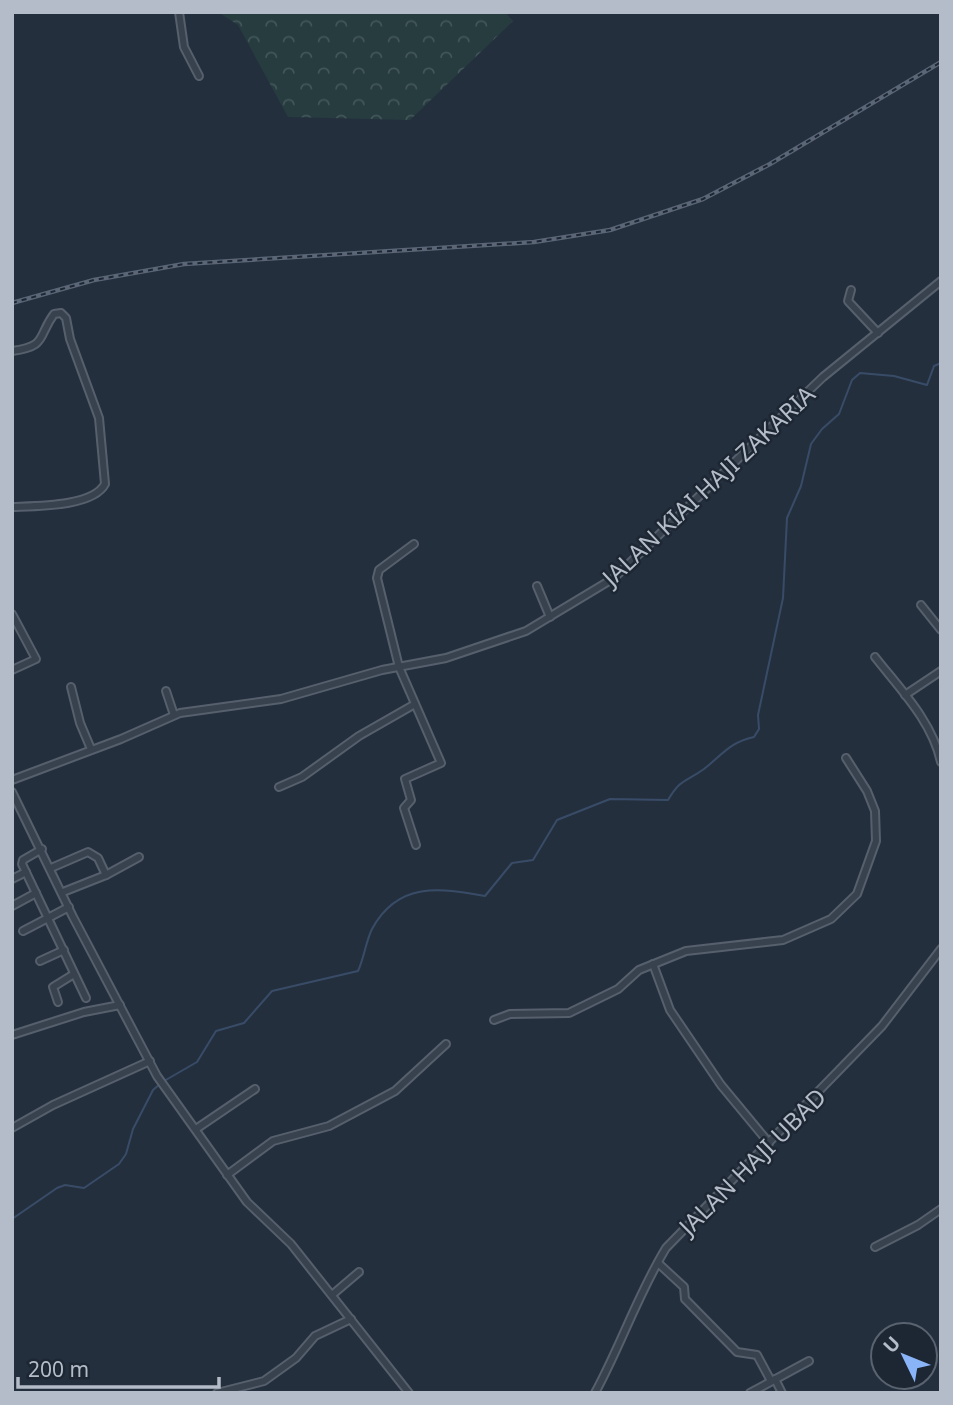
<svg xmlns="http://www.w3.org/2000/svg" width="953" height="1405" font-family="'Noto Sans',sans-serif">
  <style>
    .forest { fill: url(#forest-crowns) }
    .lines { fill: none; stroke-linecap: round; stroke-linejoin: round }
    .stream { stroke: #394c67; stroke-width: 2 }
    .street-casing { stroke: #565f6c; stroke-width: 10 }
    .street { stroke: #38414e; stroke-width: 6 }
    .rail-casing { stroke: #5a6575; stroke-width: 4.5 }
    .rail { stroke: #1d2633; stroke-width: 2; stroke-dasharray: 5; stroke-linecap: butt }
    .labels { text-anchor: middle; dominant-baseline: central; stroke-width: 5; stroke-linejoin: round; paint-order: stroke }
    .street-label { font-size: 24px; fill: #b4bcc9; stroke: #1d2633 }
  </style>
  <defs>
    <pattern id="forest-crowns" width="20" height="18" patternUnits="userSpaceOnUse" patternTransform="scale(1.75)"><rect width="20" height="18" fill="#263c3f"/><path d="M2 6a3 3 0 1 1 6 0M12 15a3 3 0 1 1 6 0" fill="none" stroke="#435659"/></pattern>
  </defs>
  <rect width="100%" height="100%" fill="#242f3e"/>
  <path class="forest" d="M218,12h287l8,9 -103,99 -122,-3 -50,-92z"/>
  <g class="lines">
    <g class="stream">
      <path d="M164,1081l33,-19 19,-31 28,-8 28,-32 86,-20c6,-13 8,-30 14,-42 26,-48 68,-41 113,-33l27,-33 21,-3 24,-40 53,-21 58,1c13,-22 18,-18 36,-31 18,-14 26,-27 50,-32l5,-8 -1,-14 25,-117 4,-80 14,-32 10,-42 11,-15 17,-15 13,-34 8,-7 34,3 33,9 7,-19 7,-3"/>
      <path d="M12,1219l45,-31 8,-3 19,3 35,-24 7,-10 7,-25 20,-39 7,-6"/>
    </g>
    <defs>
      <g id="street">
        <path d="M179,12l5,35 15,29"/>
        <path d="M851,290l-3,11 30,32"/>
        <path d="M12,351c36,-5 25,-14 42,-37l7,-1 5,5 4,21 29,79 6,66c-12,23 -70,22 -93,23"/>
        <path d="M414,544l-35,26 -2,8 22,89 42,96 -36,16 6,21 -7,8 12,37"/>
        <path d="M537,586l13,31"/>
        <path d="M921,605l20,25"/>
        <path d="M12,614l24,45 -24,11"/>
        <path d="M875,657c25,32 57,64 66,105"/>
        <path d="M71,687l9,36 11,26"/>
        <path d="M166,691l8,24"/>
        <path d="M905,695l36,-24"/>
        <path d="M12,780l109,-41 59,-26 101,-14 101,-29 64,-12 80,-27 88,-53 209,-201 118,-96"/>
        <path d="M279,787l23,-10 57,-41 56,-32"/>
        <path d="M12,792l61,125 84,159 90,126 44,42 118,149"/>
        <path d="M42,849l-19,11 -1,4 64,134"/>
        <path d="M51,868l37,-16 10,6 8,17 -43,17"/>
        <path d="M106,875l33,-18"/>
        <path d="M12,879l14,-7"/>
        <path d="M12,906l24,-13"/>
        <path d="M23,931l46,-24"/>
        <path d="M40,961l24,-11"/>
        <path d="M653,964l17,46 51,75 48,58"/>
        <path d="M58,1002l-5,-15 21,-13"/>
        <path d="M494,1020l16,-6 59,-1 49,-24 21,-19 47,-19 97,-11 48,-21 26,-25 19,-53 -1,-30 -8,-20 -21,-33"/>
        <path d="M12,1035l72,-23 36,-7"/>
        <path d="M12,1128l41,-23 97,-44"/>
        <path d="M196,1129l59,-40"/>
        <path d="M227,1175l46,-34 56,-15 66,-35 51,-47"/>
        <path d="M875,1247l43,-22 23,-16"/>
        <path d="M658,1263l26,24 1,12 52,53 20,3 14,26"/>
        <path d="M332,1295l27,-23"/>
        <path d="M775,1379l7,14"/>
        <path d="M217,1393l47,-12 32,-23 19,-22 36,-17"/>
        <path d="M595,1393c26,-48 43,-99 71,-145l216,-222 59,-77"/>
        <path d="M750,1393l59,-32"/>
      </g>
    </defs>
    <use href="#street" class="street-casing"/>
    <use href="#street" class="street"/>
    <defs>
      <path id="rail" d="M12,303l82,-23 90,-16 350,-22 76,-12 93,-31 67,-35 171,-102"/>
    </defs>
    <use href="#rail" class="rail-casing"/>
    <use href="#rail" class="rail"/>
  </g>
  <g class="labels">
    <g class="street-label">
      <text transform="translate(708 485) rotate(-43)">JALAN KIAI HAJI ZAKARIA</text>
      <text transform="translate(752 1161) rotate(-45)">JALAN HAJI UBAD</text>
    </g>
  </g>
  <rect width="953" height="1405" fill="none" stroke="#b4bcc9" stroke-width="28"/>
  <g transform="translate(904 1356) rotate(313)"><circle r="33" fill="#1d2633" stroke="#59626f" stroke-width="2"/>
  <path d="M0-5L12 26L0 18L-12 26Z" fill="#8ab4f8"/>
  <text y="-10" font-size="19" font-weight="bold" text-anchor="middle" fill="#b4bcc9">U</text>
  </g>
  <path d="M18 1377v10h201v-10" fill="none" stroke="#b4bcc9" stroke-width="3.5"/>
  <text x="28" y="1377" font-size="21" fill="#b4bcc9" stroke="#1d2633" stroke-width="5" paint-order="stroke">200 m</text>
</svg>
